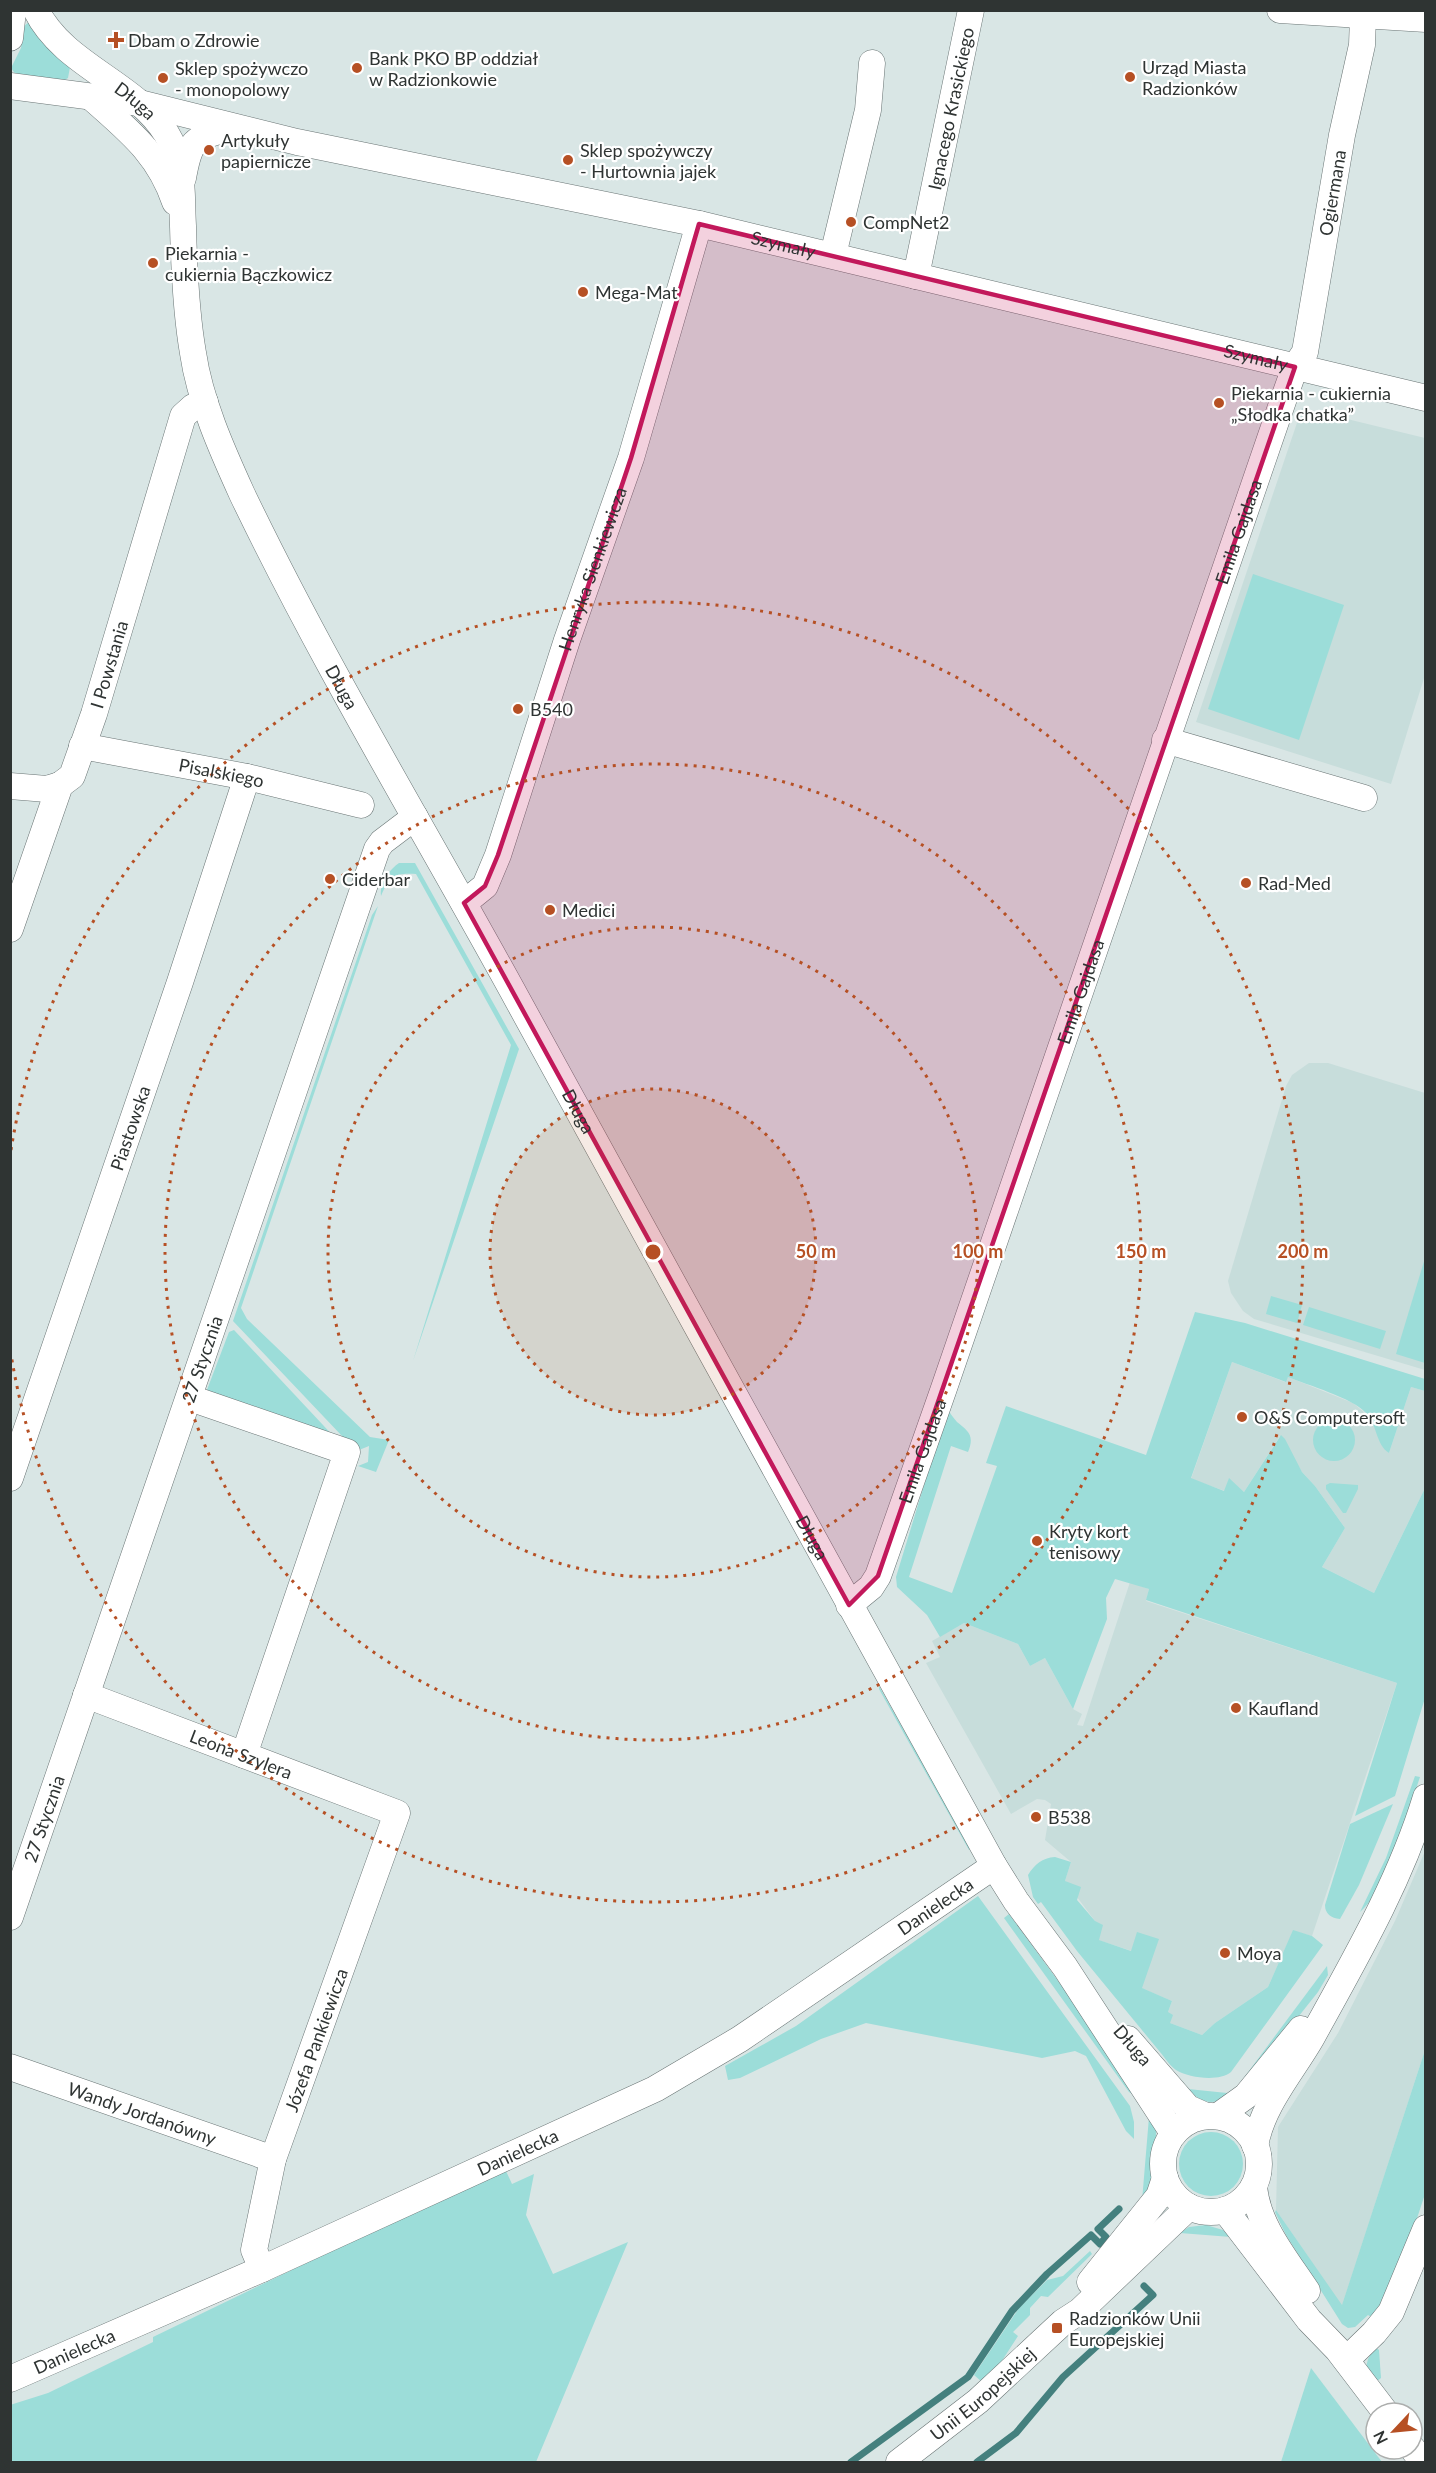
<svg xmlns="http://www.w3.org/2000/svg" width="1436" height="2473" font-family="Lato,sans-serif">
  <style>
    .built { fill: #c7dddb }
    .green { fill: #9cddd9 }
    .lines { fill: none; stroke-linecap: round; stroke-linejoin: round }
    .stream { stroke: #44807e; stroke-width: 7 }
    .minor-casing { stroke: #697474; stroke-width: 27 }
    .minor { stroke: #fff; stroke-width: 26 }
    .marked { fill: #c2185b; fill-opacity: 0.2; stroke: #c2185b; stroke-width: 4.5; stroke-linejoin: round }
    .ring { fill: none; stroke: #b65024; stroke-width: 3; stroke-dasharray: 3 6 }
    .poi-dot { fill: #b65024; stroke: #fff; stroke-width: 2 }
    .labels { text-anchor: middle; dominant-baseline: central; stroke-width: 4.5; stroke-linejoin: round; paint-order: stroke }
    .poi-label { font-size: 18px; fill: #2f3433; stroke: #fff; text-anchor: start }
    .street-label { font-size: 18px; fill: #2f3433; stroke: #fff }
    .centre { fill: #b65024; stroke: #fff; stroke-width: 3 }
    .ring-label { font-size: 18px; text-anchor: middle; font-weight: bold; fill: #b65024; stroke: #fff; stroke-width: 4.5; stroke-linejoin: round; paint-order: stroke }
  </style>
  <rect width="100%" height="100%" fill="#d9e6e5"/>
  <g class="built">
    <path d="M1302,408l123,30v237l-34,109 -195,-62z"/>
    <path d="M1309,1063h19l97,30v277l-171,-51 -11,-8 -12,-18 -3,-12 58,-195 6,-11z"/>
    <path d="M1232,1362l53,20 3,-5 65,26 18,15 9,23 9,12 22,-66 14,4v97l-51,105 -52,-26 23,-39 -30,-42 -13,-14 -22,-36 -36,56 -15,-13 -4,12 -34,-12z"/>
    <path d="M1130,1582l19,7 -3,12 251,82 -85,253 -19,-5 -25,56 -53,36 -13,12 -32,-12 -2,-11 4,-11 -31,-13 -9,-37 -34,-11 -3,-19 -30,-40 6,-19 -26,-22 6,-36 -6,-4 -8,-1 -26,15 -85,-151 14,-6 -8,-16 32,-18 54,21 12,22 15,-8 28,51 9,5 -5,11 6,1z"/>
    <path d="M1425,1851v199l-83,256 -66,-96 2,-83 60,-94 57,-112z"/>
  </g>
  <g class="green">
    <path d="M29,22l41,45 -2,11 -5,3 -46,-5 -6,-8 10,-20 3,-22z"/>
    <path d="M1253,574l91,31 -45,135 -91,-31z"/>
    <path d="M399,863h16l104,186 -106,312 98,-316 -95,-171c-23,-1 -26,2 -35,22 -2,-13 8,-26 18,-33z"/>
    <path d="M378,906l-137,402 6,11 123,118 19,3 -13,32 -18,-6 10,-4 1,-16 -15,6 -12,-16 -109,-115 139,-406z"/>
    <path d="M1425,1258v105l-29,-9z"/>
    <path d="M1271,1296l31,9 -5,18 -31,-9z"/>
    <path d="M1309,1307l77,24 -6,18 -77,-24z"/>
    <path d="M1195,1312l50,11 180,56v12l-14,-4 -22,66c-13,-8 -12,-29 -23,-40 -13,-15 -59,-28 -78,-36l-2,5 -54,-20 -41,116 33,13 5,-13 15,14 37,-57 4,4 17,33 13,14 30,42 -23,39 52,26 51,-105v210l-30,98 -40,20 42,-133 -251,-83 3,-11 -34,-10 -9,19 1,21 -34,90 -28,-51 -15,8 -12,-22 -54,-21 -24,14 -13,-22 -30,-28 -1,-10 51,-167c4,3 6,8 10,12 11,9 18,13 11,30l-17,-6 -42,131 43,16 45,-127 -11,-3 20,-57 140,49z"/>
    <path d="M234,1330l103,110 -132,-45 24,-63z"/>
    <circle cx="1334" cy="1440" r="21"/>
    <path d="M1330,1483l28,2v4l-12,24h-3l-17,-24v-4z"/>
    <path d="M879,1686l91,161 -1,3 -90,-161z"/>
    <path d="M1415,1776l5,1c-11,32 -35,116 -60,135l26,-54z"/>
    <path d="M1393,1804l-34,81 -19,34c-9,-1 -15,-5 -15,-14l25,-81z"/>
    <path d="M1055,1857l16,5 -6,19 16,6 -4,13 18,21 8,4 -4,15 32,11 6,-19 22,7 -17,49 30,13 -4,11 5,3 -3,8 32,12 13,-12 53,-36 25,-57 19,6 11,9 -92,127c-12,10 -42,6 -55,-2 -6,-4 -11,-12 -16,-18l-83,-101 -36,-49 -3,2 -5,-7 -5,-22c7,-11 14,-17 27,-18z"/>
    <path d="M978,1896l152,210 4,16v17l-8,-8 -40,-75 -11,-5 -33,7 -176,-35 -45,16 -81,39 -12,2 -3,-14 71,-40z"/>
    <path d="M1009,1914l66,90 61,92 -7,-4 -125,-174z"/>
    <path d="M1327,1966l1,9 -10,17 -74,93 -4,-2z"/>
    <path d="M1425,2050v144l-30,91 -22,33 -5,-3 -13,12 -7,1 -6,-4 -56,-89 -11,-23 1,-2 66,95z"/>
    <path d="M1188,2089l39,4 6,2c-19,10 -31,10 -45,-6z"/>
    <path d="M1149,2117l7,11v9l-5,23 1,23 -10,18z"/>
    <circle cx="1211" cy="2164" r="32"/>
    <path d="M506,2171l6,13 22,-10 -8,41 27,59 75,-32 -92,220h-525l-1,-57 38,-12 105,-51v-5l267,-129z"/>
    <path d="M1206,2225l17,5 8,7 -51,-4 9,-6z"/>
    <path d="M1090,2251l2,3 -44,43 -7,-1 -11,12v7l-17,17 5,4 -22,34 -14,12 -8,-7 45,-67 28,-28 16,-4z"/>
    <path d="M1375,2347l4,3 2,28 -5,4 -10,-15 2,-8z"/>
    <path d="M1311,2368l71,94h-101z"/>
  </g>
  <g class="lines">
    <g class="stream">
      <path d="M851,2462l117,-85 44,-66 35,-37 44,-39 9,9 6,-7 -8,-8 21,-20"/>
      <path d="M977,2462l39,-29 47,-56 90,-82 -9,-9"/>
    </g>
    <defs>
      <g id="minor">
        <path id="s1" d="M36,10c28,56 98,72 130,123 19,31 15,59 17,93 1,41 3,87 10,127 7,48 29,97 49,141 83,173 183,337 275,505 159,289 317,579 477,867l22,35 49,66 108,166"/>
        <path d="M1280,10l146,9"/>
        <path d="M10,38l3,-28"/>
        <path id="s2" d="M10,86l130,17 157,39 402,82 727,174"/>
        <path d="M92,98c37,33 67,56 83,104"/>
        <path d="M183,178c7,-40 11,-39 48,-51"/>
        <path d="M833,255l35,-145 4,-47"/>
        <path id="s3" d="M916,276l55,-266"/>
        <path d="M1165,740l199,58"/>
        <path id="s4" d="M82,746l165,31 114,28"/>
        <path d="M10,786l37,3 13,-4"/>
        <path id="s5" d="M464,903l21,-17 13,-31 69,-215 64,-182 68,-234"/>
        <path id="s6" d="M10,929l50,-144 12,-9 22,-62 89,-298 10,-9 12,-5"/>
        <path d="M190,1398l157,54 -103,303"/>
        <path id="s7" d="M10,1478l170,-496 67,-205"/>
        <path id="s8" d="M849,1605l22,-18 7,-11 65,-185 341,-993 11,-31 10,-15 37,-217 20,-90 1,-28"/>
        <path id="s9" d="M86,1695l311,118 -124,346 -19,91 8,19"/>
        <path id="s10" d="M10,1917l367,-1068 5,-7 33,-25"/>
        <path d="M1128,2039l60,69 18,8"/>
        <path id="s11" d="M10,2067l263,92"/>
        <path d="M1218,2116l28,-20 55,-67"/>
        <circle cx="1211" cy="2164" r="48"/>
        <path d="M1255,2146c7,-41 37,-74 57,-109 43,-78 88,-155 114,-240"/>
        <path d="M1254,2186c3,39 32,73 53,105"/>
        <path d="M1225,2210l84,110 29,30 48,63"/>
        <path d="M1090,2282l69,-86 6,-18"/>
        <path d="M1346,2360l28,-27 17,-21 35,-84"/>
        <path id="s12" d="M10,2379l252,-110 393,-180 85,-50 254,-173"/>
        <path d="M1412,2448l11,14"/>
        <path id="s13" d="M899,2462l79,-61 85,-79 17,-11 109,-104"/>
      </g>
    </defs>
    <use href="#minor" class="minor-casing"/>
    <use href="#minor" class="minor"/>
  </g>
  <path class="marked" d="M699,224l596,143 -417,1209 -29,29 -385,-702 21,-17 13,-31 133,-397z"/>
  <circle cx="653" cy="1252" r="163" fill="#b65024" fill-opacity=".12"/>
  <g class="ring">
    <circle cx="653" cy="1252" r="163"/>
    <circle cx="653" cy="1252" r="325"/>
    <circle cx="653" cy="1252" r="488"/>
    <path d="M11 1150A650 650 0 1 1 11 1354"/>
  </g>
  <g class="poi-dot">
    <path d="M113 31h6v6h6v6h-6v6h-6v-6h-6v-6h6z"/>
    <circle cx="357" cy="68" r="6"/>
    <circle cx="1130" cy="77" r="6"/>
    <circle cx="163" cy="78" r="6"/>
    <circle cx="209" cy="150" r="6"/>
    <circle cx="568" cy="160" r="6"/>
    <circle cx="851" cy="222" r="6"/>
    <circle cx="153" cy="263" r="6"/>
    <circle cx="583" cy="292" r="6"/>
    <circle cx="1219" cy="403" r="6"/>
    <circle cx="518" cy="709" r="6"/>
    <circle cx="330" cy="879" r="6"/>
    <circle cx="1246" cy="883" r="6"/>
    <circle cx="550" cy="910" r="6"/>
    <circle cx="1242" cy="1417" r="6"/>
    <circle cx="1037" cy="1541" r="6"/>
    <circle cx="1236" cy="1708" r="6"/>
    <circle cx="1036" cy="1817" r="6"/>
    <circle cx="1225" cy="1953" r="6"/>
    <rect x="1051" y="2322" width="12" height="12" rx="3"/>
  </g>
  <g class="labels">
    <g class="poi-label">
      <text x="128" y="40">Dbam o Zdrowie</text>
      <text x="369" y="58">Bank PKO BP oddział<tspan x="369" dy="21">w Radzionkowie</tspan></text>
      <text x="1142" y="67">Urząd Miasta<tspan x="1142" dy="21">Radzionków</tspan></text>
      <text x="175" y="68">Sklep spożywczo<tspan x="175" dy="21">- monopolowy</tspan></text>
      <text x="221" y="140">Artykuły<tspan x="221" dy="21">papiernicze</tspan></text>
      <text x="580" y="150">Sklep spożywczy<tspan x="580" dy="21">- Hurtownia jajek</tspan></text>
      <text x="863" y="222">CompNet2</text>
      <text x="165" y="253">Piekarnia -<tspan x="165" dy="21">cukiernia Bączkowicz</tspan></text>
      <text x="595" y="292">Mega-Mat</text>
      <text x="1231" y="393">Piekarnia - cukiernia<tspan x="1231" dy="21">„Słodka chatka”</tspan></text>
      <text x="530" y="709">B540</text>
      <text x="342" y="879">Ciderbar</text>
      <text x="1258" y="883">Rad-Med</text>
      <text x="562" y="910">Medici</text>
      <text x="1254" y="1417">O&amp;S Computersoft</text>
      <text x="1049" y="1531">Kryty kort<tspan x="1049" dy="21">tenisowy</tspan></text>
      <text x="1248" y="1708">Kaufland</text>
      <text x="1048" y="1817">B538</text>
      <text x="1237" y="1953">Moya</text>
      <text x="1069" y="2318">Radzionków Unii<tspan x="1069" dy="21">Europejskiej</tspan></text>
    </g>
    <g class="street-label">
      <text stroke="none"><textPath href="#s1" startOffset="136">Długa</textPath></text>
      <text stroke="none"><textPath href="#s3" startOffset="171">Ignacego Krasickiego</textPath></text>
      <text stroke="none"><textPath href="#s8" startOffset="1500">Ogiermana</textPath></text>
      <text stroke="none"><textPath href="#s2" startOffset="790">Szymały</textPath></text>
      <text stroke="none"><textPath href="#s2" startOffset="1276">Szymały</textPath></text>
      <text stroke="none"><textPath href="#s8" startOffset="1146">Emila Gajdasa</textPath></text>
      <text stroke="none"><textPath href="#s5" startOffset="362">Henryka Sienkiewicza</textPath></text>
      <text stroke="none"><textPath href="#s6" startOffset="285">I Powstania</textPath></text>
      <text stroke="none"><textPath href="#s1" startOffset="771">Długa</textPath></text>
      <text stroke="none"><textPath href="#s4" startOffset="142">Pisalskiego</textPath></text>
      <text stroke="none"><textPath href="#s8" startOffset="660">Emila Gajdasa</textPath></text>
      <text stroke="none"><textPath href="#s1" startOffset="1257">Długa</textPath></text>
      <text stroke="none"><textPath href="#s7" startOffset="370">Piastowska</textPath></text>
      <text stroke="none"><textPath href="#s10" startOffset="590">27 Stycznia</textPath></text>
      <text stroke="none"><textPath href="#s8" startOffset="174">Emila Gajdasa</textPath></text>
      <text stroke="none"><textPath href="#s1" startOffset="1743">Długa</textPath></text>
      <text stroke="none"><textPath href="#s9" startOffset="166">Leona Szylera</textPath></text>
      <text stroke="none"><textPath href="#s10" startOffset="104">27 Stycznia</textPath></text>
      <text stroke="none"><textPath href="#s12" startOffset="1042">Danielecka</textPath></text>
      <text transform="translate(316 2040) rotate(-70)">Józefa Pankiewicza</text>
      <text transform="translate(1133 2045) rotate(49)">Długa</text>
      <text stroke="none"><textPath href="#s11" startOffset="140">Wandy Jordanówny</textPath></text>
      <text stroke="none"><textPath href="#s12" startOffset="556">Danielecka</textPath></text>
      <text stroke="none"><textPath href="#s12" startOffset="70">Danielecka</textPath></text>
      <text stroke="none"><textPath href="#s13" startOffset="108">Unii Europejskiej</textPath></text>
    </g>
  </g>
  <circle cx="653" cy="1252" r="9" class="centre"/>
  <g class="ring-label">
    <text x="816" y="1258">50 m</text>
    <text x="978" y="1258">100 m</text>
    <text x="1141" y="1258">150 m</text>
    <text x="1303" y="1258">200 m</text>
  </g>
  <rect width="1436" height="2473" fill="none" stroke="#2f3433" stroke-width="24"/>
  <g transform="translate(1394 2431) rotate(244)"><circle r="28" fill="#ffffff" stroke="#acaead" stroke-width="1.5"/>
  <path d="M0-4.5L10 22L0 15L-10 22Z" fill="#b65024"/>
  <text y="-9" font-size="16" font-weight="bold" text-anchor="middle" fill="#2f3433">N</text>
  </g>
</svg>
